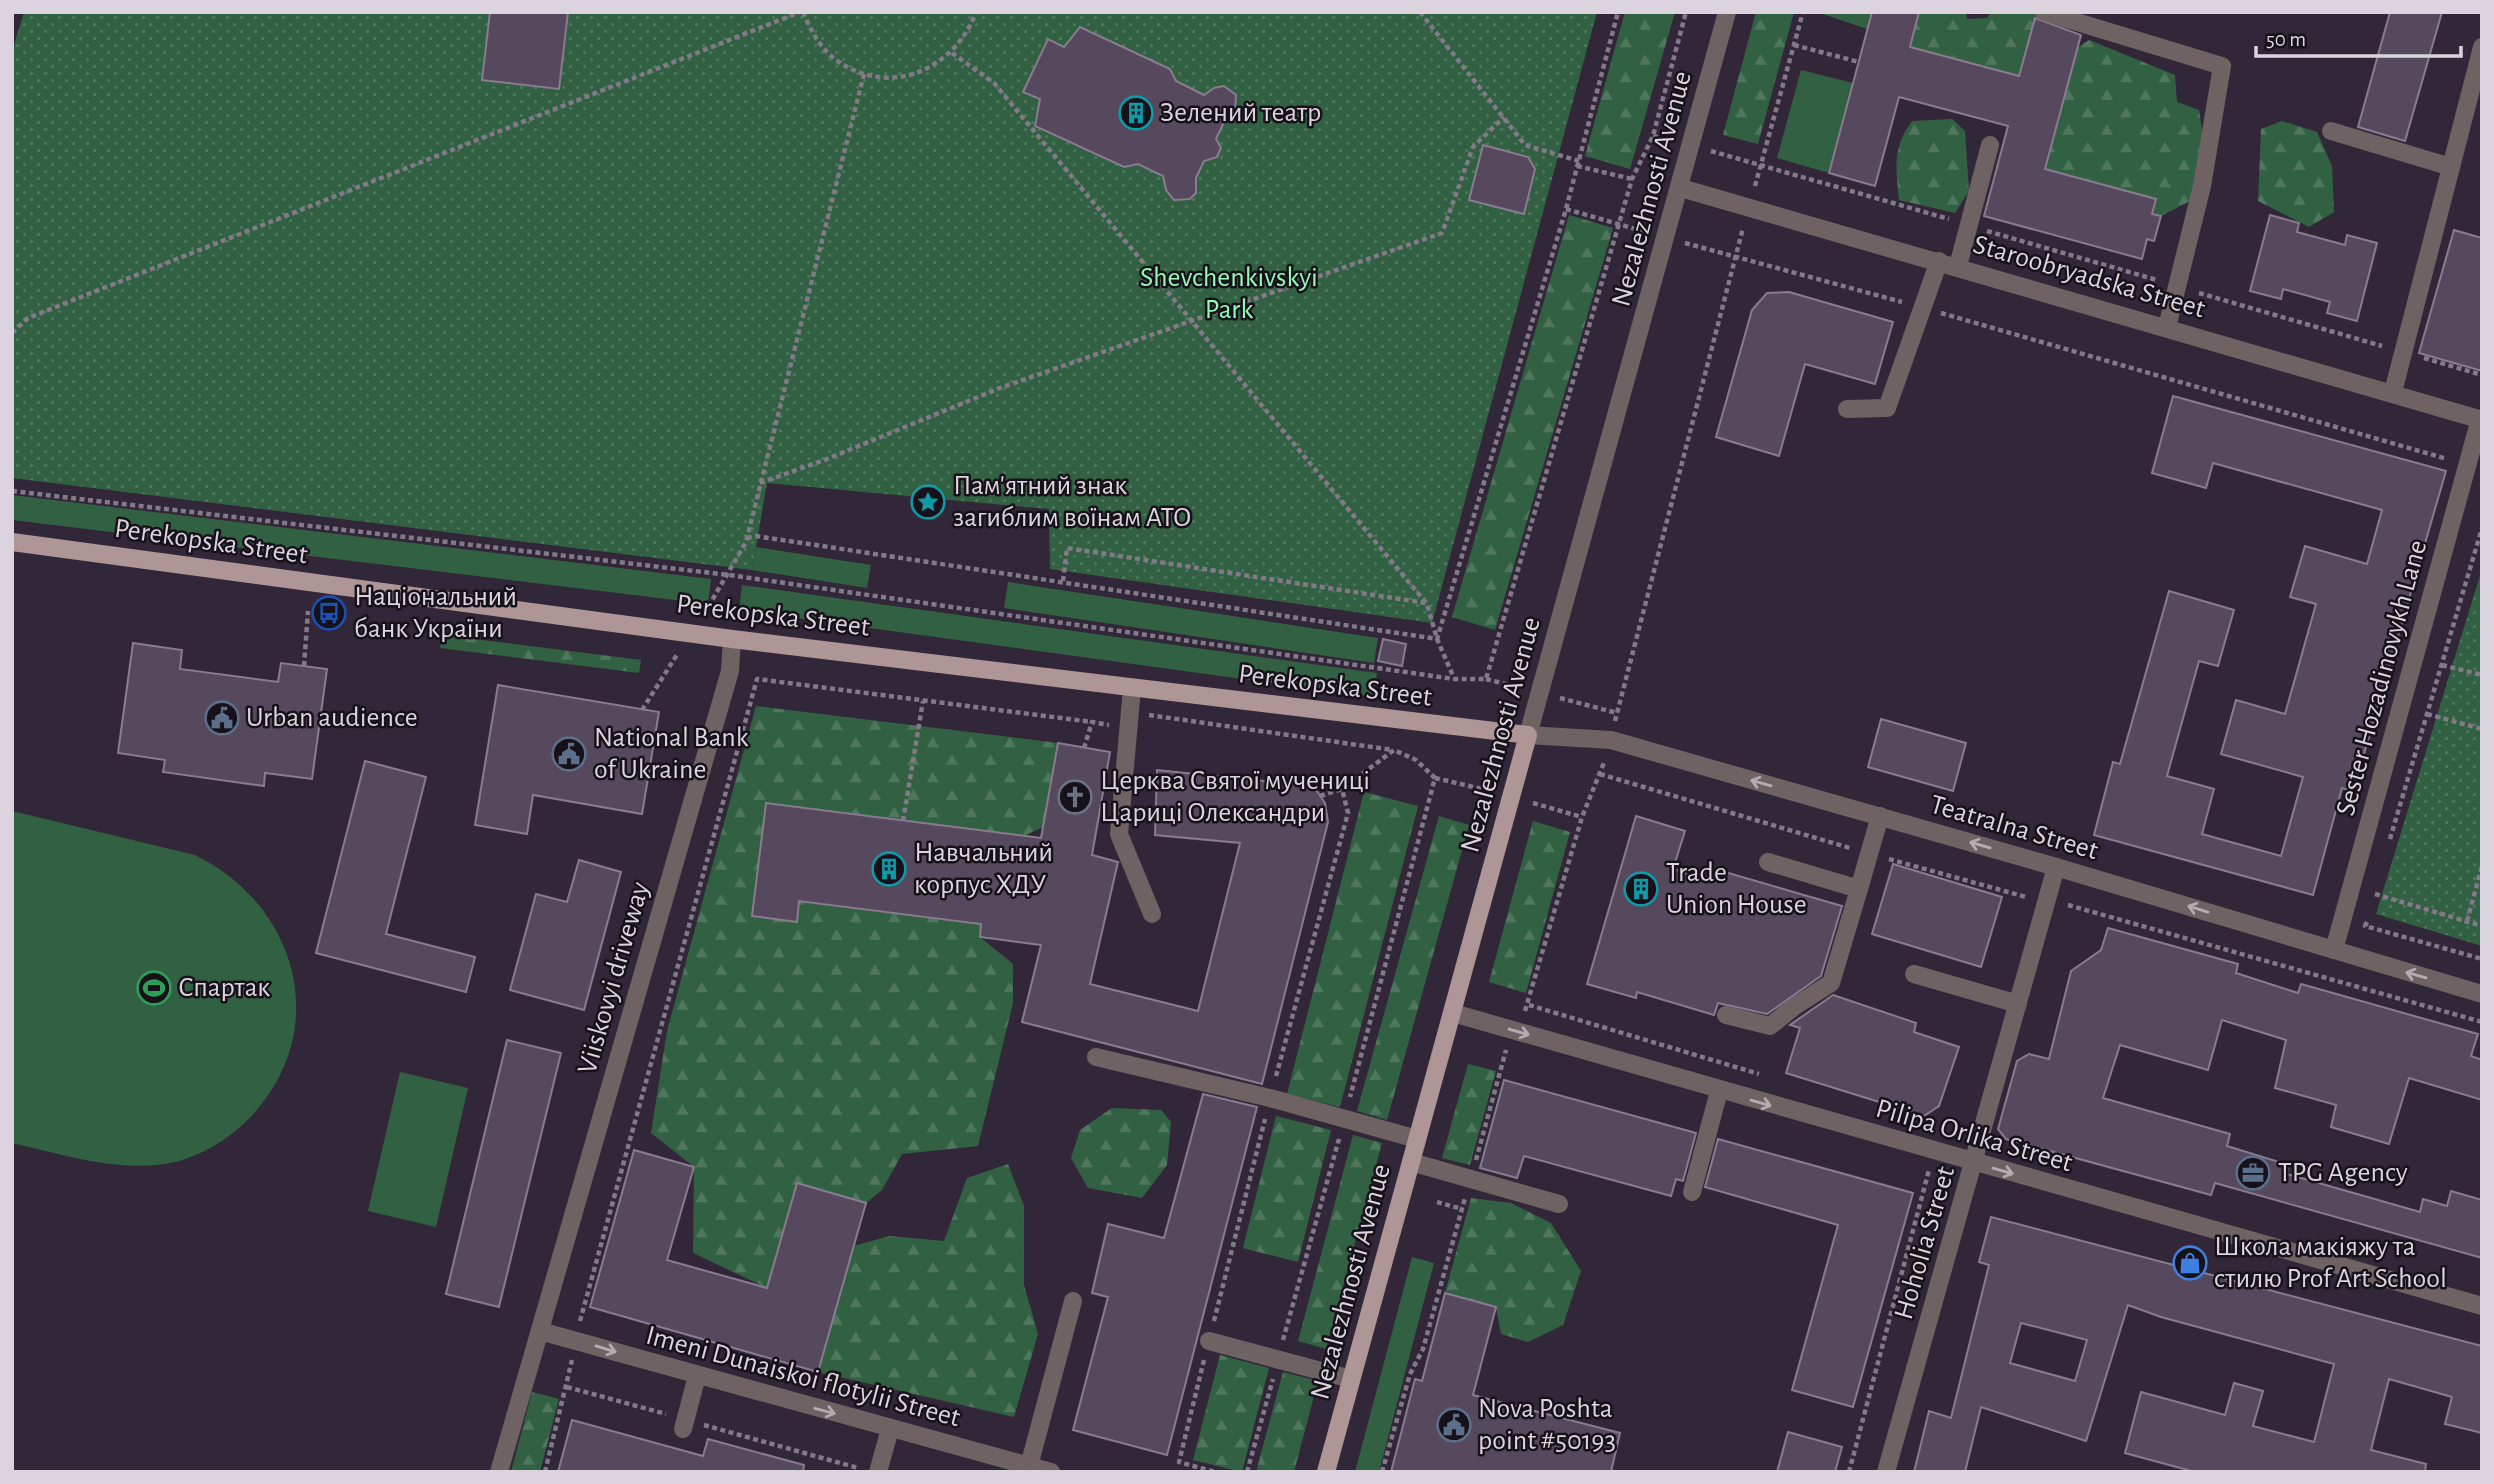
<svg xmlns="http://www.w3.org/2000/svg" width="2494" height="1484" font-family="'Alegreya Sans',sans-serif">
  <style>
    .grass { fill: #316142 }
    .forest { fill: url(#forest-firs) }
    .park { fill: url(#park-dots) }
    .building { fill: #56495d; stroke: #897b90; stroke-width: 2; fill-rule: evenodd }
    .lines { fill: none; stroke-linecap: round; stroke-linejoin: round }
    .path { stroke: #837988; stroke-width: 4.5; stroke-dasharray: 5 3.5; stroke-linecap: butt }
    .minor { stroke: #6e6262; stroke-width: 18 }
    .major { stroke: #af9696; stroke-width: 18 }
    .oneway { stroke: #b5acb3 }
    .labels { text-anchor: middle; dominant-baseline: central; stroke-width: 5; stroke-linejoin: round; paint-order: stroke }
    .poi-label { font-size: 28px; fill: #dbd4df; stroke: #17121a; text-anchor: start }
    .street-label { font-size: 28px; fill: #dbd4df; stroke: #17121a }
    .park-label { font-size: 28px; fill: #94f8b6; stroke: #17121a }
  </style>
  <defs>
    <pattern id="forest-firs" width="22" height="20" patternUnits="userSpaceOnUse" patternTransform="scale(1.75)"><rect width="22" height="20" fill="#316142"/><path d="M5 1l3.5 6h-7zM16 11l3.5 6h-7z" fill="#4e775d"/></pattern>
    <pattern id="park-dots" width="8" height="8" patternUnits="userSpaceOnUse" patternTransform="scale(1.75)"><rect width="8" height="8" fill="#316142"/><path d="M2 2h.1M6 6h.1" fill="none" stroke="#4e775d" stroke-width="1.8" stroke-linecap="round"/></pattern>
  </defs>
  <rect width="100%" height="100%" fill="#322739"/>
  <g class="grass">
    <path d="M1817,12h55l-5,17z"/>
    <path d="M1801,70l52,13 -24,90 -52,-15z"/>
    <path d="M12,495l699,84 -3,25 -696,-84z"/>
    <path d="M756,547l115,18 -4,23 -115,-18z"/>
    <path d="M1008,582l370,56 -4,25 -370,-55z"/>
    <path d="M742,585l635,88 -3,24 -635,-87z"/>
    <path d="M12,811l183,44c100,49 137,169 60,257 -21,24 -49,42 -80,50 -55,12 -109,-7 -163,-19z"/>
    <path d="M400,1072l68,16 -32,139 -68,-16z"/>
    <path d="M1412,1257l22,6 -55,209h-24z"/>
  </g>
  <g class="forest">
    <path d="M1625,12h50l-45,157 -45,-13z"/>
    <path d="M1756,12h38l-36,132 -35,-9z"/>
    <path d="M1919,12h47l1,7 20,-1 4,-6h44l17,14 -22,9 -11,41 -109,-29z"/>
    <path d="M2089,40l86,35 2,27 22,8 4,26 -13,65 -29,15 -9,-2 4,-15 -111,-30 32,-121z"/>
    <path d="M1952,119l13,12 4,60 -14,22 -56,-13c-3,-33 -7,-52 13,-79z"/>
    <path d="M2282,121l35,11 15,34 2,46 -25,15 -51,-26 3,-72z"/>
    <path d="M1569,215l44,13 -118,402 -43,-13z"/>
    <path d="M442,635l199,25 -2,13 -199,-25z"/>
    <path d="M756,706l302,37 -15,84 -19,9 -258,-32 -14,112 44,6 3,-21 182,23 -1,13 33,27v39l-35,143 -76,8 -20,36 -16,13 -69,-20 -30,105 -74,-35 1,-86 -43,-34 16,-102z"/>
    <path d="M1364,792l54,14 -78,301 -53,-13z"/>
    <path d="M1439,816l30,9 -82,295 -30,-9z"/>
    <path d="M1533,821l37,11 -44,161 -37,-11z"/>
    <path d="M1468,1064l28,7 -26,94 -28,-7z"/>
    <path d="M1112,1108l49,2 10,12 -4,43 -25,33 -54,-10 -17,-30 9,-28z"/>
    <path d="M1276,1116l55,14 -33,132 -55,-14z"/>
    <path d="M1353,1135l29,8 -56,206 -28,-8z"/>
    <path d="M1008,1164l16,42v79l14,49 -24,83 -196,-45 36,-126 35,-10 55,5 23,-63z"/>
    <path d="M1471,1198l40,5 40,20 30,48 -18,54 -35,17 -27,-8 -5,-27 -51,-14z"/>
    <path d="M1220,1355l49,13 -27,104 -49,-12z"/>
    <path d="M1283,1372l35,9 -24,91h-38z"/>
    <path d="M532,1392l27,7 -19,73h-29z"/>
  </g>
  <g class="park">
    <path d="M24,12h1573l-165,611 -382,-54 -1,-60 -282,-26 -15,87 -740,-92v-427z"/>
    <path d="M2482,569v377l-106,-32z"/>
  </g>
  <g class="building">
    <path d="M490,12h78l-9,77 -77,-9z"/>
    <path d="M1872,12h47l-9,35 109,29 16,-58 46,17 -36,134 111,30 -4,15 9,2 -7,25 -7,-2 -5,20 -158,-43 24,-90 -109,-29 -24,89 -46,-13z"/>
    <path d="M2390,12h52l-37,129 -47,-14z"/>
    <path d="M1080,27l90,42 6,12 28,14 10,-7 10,-2 12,9 -1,16 -11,11 -8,17 5,9 -4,9 -13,4 -8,17v15l-6,6 -16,1 -8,-10 -3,-14 -25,-12 -14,3 -89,-41 5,-27 -17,-7 25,-53 16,8z"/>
    <path d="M1483,145l45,12 7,12 -11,45 -55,-14z"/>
    <path d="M2270,215l29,8 -2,9 48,13 2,-10 30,8 -20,78 -30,-8 3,-11 -47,-13 -2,10 -31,-8z"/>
    <path d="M2454,230l28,8v133l-63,-18z"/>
    <path d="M1789,292l104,30 -18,62 -70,-20 -26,92 -63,-19 36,-127 15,-17z"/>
    <path d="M2173,396l273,75 -93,321 -11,-4 -29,107 -219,-60 19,-73 7,2 49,-173 65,19 -16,56 -19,-5 -32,115 47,13 -12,45 79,22 22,-79 -82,-23 15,-54 49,14 31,-110 -26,-7 15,-51 62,18 15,-54 -169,-47 -7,25 -54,-15z"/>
    <path d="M1383,639l23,5 -4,22 -24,-5z"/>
    <path d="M133,643l49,7 -2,19 98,13 3,-19 46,6 -15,110 -47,-6 -1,13 -101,-14 2,-12 -47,-7z"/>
    <path d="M498,685l161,27 -17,102 -109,-19 -6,39 -52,-9z"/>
    <path d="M1881,719l85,24 -13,48 -85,-24z"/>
    <path d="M1058,743l52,9 -18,103 26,7 -28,122 108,27 42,-168 -85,-8 2,-65 148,15 12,6 8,12 3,19 -66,262 -240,-62 19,-77 -61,-8 1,-13 -182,-23 -2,21 -45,-6 14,-113 275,35z"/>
    <path d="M365,761l61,16 -40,157 89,23 -9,35 -150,-39z"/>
    <path d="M1636,816l49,15 -12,38 41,12 4,-11 124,36 -21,70 -54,38 -49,-11 -4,12 -77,-23 -1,6 -49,-14z"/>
    <path d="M579,860l42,12 -37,138 -74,-20 26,-96 31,8z"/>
    <path d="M1893,864l109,33 -21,70 -109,-33z"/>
    <path d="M2108,928l130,36 -2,9 62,20 3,-9 177,50 -7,22 11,4v40l-73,-22 -20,66 -58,-17 5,-22 -61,-17 11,-48 -64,-20 -14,50 -88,-25 -17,53 127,36 -3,12 62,19 -2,9 133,38 3,-13 24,7 4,-15 31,9v58l-267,-75 -4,12 -205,-56 -8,-10 19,-68 12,-7 20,5 22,-88 30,-21z"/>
    <path d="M1833,995l83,28 -2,9 45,15 -20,59 -15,10 -138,-43 14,-45 -10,-3z"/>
    <path d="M507,1040l54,13 -62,254 -53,-13z"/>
    <path d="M1504,1080l192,53 -13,48 -7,-2 -5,17 -147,-40 -7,22 -37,-10z"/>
    <path d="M1203,1094l54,13 -90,348 -94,-25 35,-133 -16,-4 16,-69 56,14z"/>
    <path d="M1718,1139l195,54 -60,214 -61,-17 46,-165 -133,-38z"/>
    <path d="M634,1150l60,17 -27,93 100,28 30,-105 69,20 -48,169 -228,-65z"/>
    <path d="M1991,1217l491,129v87l-37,-9 7,-27 -63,-18 -18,71 55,14 -1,8h-230l-70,-19 16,-61 84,23 9,-32 29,8 -10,35 61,16 20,-78 -173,-47 -33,-12 -42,136 -105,-34 -16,65h-51l15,-61 22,7 38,-153 -10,-3zM2021,1323l66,17 -12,41 -65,-18z"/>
    <path d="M1445,1293l51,14 -23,88 147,38 -9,39h-220l24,-93 7,2z"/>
    <path d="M572,1420l131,36 5,-17 96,26 -1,7h-245z"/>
    <path d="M1788,1432l54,15 -7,25h-58z"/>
  </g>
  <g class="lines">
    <g class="path">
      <path d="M803,12c8,19 17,36 33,48 54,39 119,9 140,-48"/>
      <path d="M1420,12l105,133 54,16"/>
      <path d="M1794,45l65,17"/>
      <path d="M952,53l42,30 433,521 10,35 17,39"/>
      <path d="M1653,136l16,4"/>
      <path d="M1711,151l238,68"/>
      <path d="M1577,166l55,13"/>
      <path d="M1755,186l48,-174"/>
      <path d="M1566,209l80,23"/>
      <path d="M1987,231l170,49"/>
      <path d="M1685,243l217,59"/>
      <path d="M2199,293l183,53"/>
      <path d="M1941,313l506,146"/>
      <path d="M12,333l16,-15 772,-306"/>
      <path d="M2424,358l58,17"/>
      <path d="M760,483l67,-24 173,-71 442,-155 31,-86 31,-30"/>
      <path d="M12,491l717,84 725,104h32l146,-500 21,-43 33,-124"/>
      <path d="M747,538l9,-2 681,103 129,-430 52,-197"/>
      <path d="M1063,581l4,-33 359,55"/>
      <path d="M704,614l42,-72 118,-468"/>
      <path d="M2442,665l40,10"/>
      <path d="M304,666l4,-55"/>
      <path d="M1486,679l32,8"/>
      <path d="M1560,698l57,15"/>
      <path d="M642,710l36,-57"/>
      <path d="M2427,714l55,15"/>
      <path d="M1149,715l244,35"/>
      <path d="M1615,721l128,-493"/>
      <path d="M1084,748l8,-26 17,3"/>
      <path d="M1600,774l250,74"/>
      <path d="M1435,778l56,13"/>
      <path d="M1320,796l22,-7"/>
      <path d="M1533,803l49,14"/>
      <path d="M903,821l20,-120"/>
      <path d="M2390,839l92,-311"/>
      <path d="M1889,859l137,38"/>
      <path d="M2375,894l107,32"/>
      <path d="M2068,905l414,117"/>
      <path d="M2467,921l15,-55"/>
      <path d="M2367,922l-2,4 117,33"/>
      <path d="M1529,1005l230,69"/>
      <path d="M1525,1011l57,-194 23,-57"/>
      <path d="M1276,1076l72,-263 -6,-24 52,-39 22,10 19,18 -85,319"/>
      <path d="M1476,1160l30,-110"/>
      <path d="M1437,1202l25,7"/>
      <path d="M580,1321l177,-642 335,43"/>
      <path d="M1214,1321l51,-202"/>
      <path d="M1283,1340l56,-201"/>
      <path d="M1204,1360l-25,102 36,10"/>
      <path d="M567,1387l99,27"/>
      <path d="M704,1425l154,43"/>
      <path d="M545,1472l27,-112"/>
      <path d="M1247,1472l26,-93"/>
      <path d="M1382,1472l28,-98 13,-25 42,-151"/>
      <path d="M1849,1472l80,-302"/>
    </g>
    <g class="minor">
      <path d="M1727,12l-199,723 83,5 445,127 426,127"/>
      <path d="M2044,12l178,54 -20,120 -35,141"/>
      <path d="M2331,131l120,36"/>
      <path d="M1681,188l801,232"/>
      <path d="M1958,266l32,-121"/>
      <path d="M2393,392l89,-345"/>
      <path d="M1847,409l40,-1 52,-147"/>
      <path d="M1132,688l-13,146 33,80"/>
      <path d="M1768,862l91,27 21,-73"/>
      <path d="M2334,950l146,-531"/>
      <path d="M1914,974l104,30"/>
      <path d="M1453,1013l1029,293"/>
      <path d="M1726,1015l44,11 25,-20 36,-23 28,-94"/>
      <path d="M1096,1057l174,41 147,41"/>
      <path d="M1411,1162l148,42"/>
      <path d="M1692,1192l27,-101"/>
      <path d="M540,1331l511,141"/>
      <path d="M1209,1341l142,38"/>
      <path d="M683,1429l14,-53"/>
      <path d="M1029,1466l44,-165"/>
      <path d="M499,1472l231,-801 2,-32"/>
      <path d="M878,1472l12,-43"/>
      <path d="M1886,1472l170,-605"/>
    </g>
    <path class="major" d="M12,542l720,97 796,96 -202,737"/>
  </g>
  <defs><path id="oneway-shaft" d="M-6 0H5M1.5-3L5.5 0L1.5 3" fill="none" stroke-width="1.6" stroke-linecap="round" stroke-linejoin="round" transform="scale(1.75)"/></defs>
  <g class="oneway">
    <use href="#oneway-shaft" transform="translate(1761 783) rotate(-164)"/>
    <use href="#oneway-shaft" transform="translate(1980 845) rotate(-164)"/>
    <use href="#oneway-shaft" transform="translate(2198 909) rotate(-163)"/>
    <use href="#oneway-shaft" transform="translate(2416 975) rotate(-164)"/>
    <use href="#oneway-shaft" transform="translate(1519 1032) rotate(16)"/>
    <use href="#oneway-shaft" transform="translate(1761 1103) rotate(16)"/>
    <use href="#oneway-shaft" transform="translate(2003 1171) rotate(16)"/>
    <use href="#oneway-shaft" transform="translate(606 1349) rotate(17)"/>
    <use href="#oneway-shaft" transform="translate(825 1411) rotate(15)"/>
  </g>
  <defs>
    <symbol id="building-ring" viewBox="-11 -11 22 22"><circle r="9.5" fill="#17121a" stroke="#0f9aa8" stroke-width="1.5"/><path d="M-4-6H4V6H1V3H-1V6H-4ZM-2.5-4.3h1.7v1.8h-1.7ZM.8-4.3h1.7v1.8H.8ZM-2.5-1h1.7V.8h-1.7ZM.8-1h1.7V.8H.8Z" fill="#0f9aa8"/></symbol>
    <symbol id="sight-ring" viewBox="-11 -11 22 22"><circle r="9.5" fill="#17121a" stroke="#0f9aa8" stroke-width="1.5"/><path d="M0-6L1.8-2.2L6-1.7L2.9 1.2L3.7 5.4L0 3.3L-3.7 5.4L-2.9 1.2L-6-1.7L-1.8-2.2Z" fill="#0f9aa8"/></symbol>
    <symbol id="bus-ring" viewBox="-11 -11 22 22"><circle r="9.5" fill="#17121a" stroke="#1a4fb4" stroke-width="1.5"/><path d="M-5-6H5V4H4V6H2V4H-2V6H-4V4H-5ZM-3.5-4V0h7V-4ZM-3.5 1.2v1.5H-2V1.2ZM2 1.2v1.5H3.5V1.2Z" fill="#1a4fb4"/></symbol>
    <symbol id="civic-ring" viewBox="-11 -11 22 22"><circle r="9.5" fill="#17121a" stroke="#5c6f8a" stroke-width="1.5"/><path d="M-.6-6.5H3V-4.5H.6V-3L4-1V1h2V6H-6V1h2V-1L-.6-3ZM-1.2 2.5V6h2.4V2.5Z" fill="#5c6f8a"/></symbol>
    <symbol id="church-ring" viewBox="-11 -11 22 22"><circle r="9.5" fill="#17121a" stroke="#6b7280" stroke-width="1.5"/><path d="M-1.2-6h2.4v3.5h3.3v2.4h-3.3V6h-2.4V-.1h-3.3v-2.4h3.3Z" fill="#6b7280"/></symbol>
    <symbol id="stadium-ring" viewBox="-11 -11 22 22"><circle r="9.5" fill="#17121a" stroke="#2e9e5b" stroke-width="1.5"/><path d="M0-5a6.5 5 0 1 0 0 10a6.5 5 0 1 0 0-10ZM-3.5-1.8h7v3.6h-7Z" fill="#2e9e5b"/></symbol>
    <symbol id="office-ring" viewBox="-11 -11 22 22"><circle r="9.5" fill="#17121a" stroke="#5c6f8a" stroke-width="1.5"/><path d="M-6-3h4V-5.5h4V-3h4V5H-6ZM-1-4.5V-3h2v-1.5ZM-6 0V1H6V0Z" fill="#5c6f8a"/></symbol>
    <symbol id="shop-ring" viewBox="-11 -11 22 22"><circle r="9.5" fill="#17121a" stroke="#3f7fe0" stroke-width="1.5"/><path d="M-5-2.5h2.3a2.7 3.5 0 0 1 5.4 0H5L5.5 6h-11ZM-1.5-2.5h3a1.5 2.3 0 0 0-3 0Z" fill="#3f7fe0"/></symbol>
  </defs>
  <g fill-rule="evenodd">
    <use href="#building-ring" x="1117" y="94" width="38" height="38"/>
    <use href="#sight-ring" x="909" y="483" width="38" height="38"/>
    <use href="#bus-ring" x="310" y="594" width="38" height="38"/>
    <use href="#civic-ring" x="203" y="699" width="38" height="38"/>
    <use href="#civic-ring" x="550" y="735" width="38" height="38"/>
    <use href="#church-ring" x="1056" y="778" width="38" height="38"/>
    <use href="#building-ring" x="870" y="850" width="38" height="38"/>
    <use href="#building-ring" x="1622" y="870" width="38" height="38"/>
    <use href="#stadium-ring" x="135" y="969" width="38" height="38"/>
    <use href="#office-ring" x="2234" y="1154" width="38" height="38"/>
    <use href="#shop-ring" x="2171" y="1244" width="38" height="38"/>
    <use href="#civic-ring" x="1435" y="1406" width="38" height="38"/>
  </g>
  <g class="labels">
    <g class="poi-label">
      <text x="1160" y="113">Зелений театр</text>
      <text x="953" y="486">Пам'ятний знак<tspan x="953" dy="32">загиблим воїнам АТО</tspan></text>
      <text x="354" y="597">Національний<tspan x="354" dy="32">банк України</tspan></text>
      <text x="246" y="718">Urban audience</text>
      <text x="594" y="738">National Bank<tspan x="594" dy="32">of Ukraine</tspan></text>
      <text x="1100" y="781">Церква Святої мучениці<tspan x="1100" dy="32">Цариці Олександри</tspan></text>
      <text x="914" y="853">Навчальний<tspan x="914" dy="32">корпус ХДУ</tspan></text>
      <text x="1666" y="873">Trade<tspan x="1666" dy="32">Union House</tspan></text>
      <text x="178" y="988">Спартак</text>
      <text x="2278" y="1173">TPG Agency</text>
      <text x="2214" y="1247">Школа макіяжу та<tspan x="2214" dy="32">стилю Prof Art School</tspan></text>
      <text x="1478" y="1409">Nova Poshta<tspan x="1478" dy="32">point #50193</tspan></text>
    </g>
    <g class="street-label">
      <text transform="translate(1652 189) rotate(-75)">Nezalezhnosti Avenue</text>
      <text transform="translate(2089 277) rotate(16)">Staroobryadska Street</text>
      <text transform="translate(211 542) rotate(8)">Perekopska Street</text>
      <text transform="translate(773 616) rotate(7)">Perekopska Street</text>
      <text transform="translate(2382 678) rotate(-75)">Sester Hozadinovykh Lane</text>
      <text transform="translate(1335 686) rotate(7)">Perekopska Street</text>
      <text transform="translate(1501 735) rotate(-75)">Nezalezhnosti Avenue</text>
      <text transform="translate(2014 828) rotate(16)">Teatralna Street</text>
      <text transform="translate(614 978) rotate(-74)">Viiskovyi driveway</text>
      <text transform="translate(1974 1136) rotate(16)">Pilipa Orlika Street</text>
      <text transform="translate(1925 1243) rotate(-74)">Hoholia Street</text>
      <text transform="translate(1351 1282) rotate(-75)">Nezalezhnosti Avenue</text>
      <text transform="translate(803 1377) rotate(15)">Imeni Dunaiskoi flotylii Street</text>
    </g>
    <g class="park-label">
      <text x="1229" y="278">Shevchenkivskyi<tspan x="1229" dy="32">Park</tspan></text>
    </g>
  </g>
  <rect width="2494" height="1484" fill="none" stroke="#dbd4df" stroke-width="28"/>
  <path d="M2256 46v10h205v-10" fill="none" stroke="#dbd4df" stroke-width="3.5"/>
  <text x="2266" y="46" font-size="21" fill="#dbd4df" stroke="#17121a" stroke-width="5" paint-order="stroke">50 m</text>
</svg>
